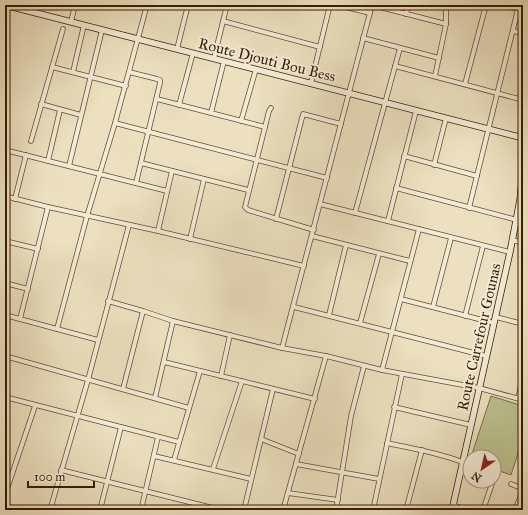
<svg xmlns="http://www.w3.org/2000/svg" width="528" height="515" font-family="'IM FELL Great Primer',serif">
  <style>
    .green { fill: #bcc190; stroke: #7a6f48 }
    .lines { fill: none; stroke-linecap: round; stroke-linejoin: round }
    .street-casing { stroke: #664e31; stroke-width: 5.5 }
    .secondary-casing { stroke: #391d01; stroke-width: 7 }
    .street { stroke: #f3ebd6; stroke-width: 4 }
    .secondary { stroke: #f3ebd6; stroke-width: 5.5 }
    .labels { text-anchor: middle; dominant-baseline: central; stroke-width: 4; stroke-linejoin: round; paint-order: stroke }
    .street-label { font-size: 15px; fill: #391d01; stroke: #f3ebd6 }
  </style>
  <rect width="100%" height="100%" fill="#ece0c0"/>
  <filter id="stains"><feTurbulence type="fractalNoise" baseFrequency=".005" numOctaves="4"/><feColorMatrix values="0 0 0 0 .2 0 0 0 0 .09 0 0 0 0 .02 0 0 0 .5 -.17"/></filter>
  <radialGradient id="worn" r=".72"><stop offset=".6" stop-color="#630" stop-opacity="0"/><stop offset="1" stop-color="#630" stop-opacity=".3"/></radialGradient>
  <path class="green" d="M491,396l32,10v32l-12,37 -17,-6v-12h-23z"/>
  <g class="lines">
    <defs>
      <g id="street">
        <path d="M294,5l9,1 9,-1"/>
        <path d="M337,5l33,8"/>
        <path d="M372,5l74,19"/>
        <path d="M501,5l17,4"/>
        <path d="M406,14l2,-9"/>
        <path d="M223,21l97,26"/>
        <path d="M71,22l4,-17"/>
        <path d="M513,31l10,2"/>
        <path d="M363,38l76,20"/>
        <path d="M177,49l11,-44"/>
        <path d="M214,58l13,-53"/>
        <path d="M395,66l128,34"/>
        <path d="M52,67l74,19"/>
        <path d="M73,72l11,-47"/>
        <path d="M129,72l28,7 3,1v3l-24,100"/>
        <path d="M435,76l11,-52v-19"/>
        <path d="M311,83l19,-78"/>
        <path d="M465,84l21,-79"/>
        <path d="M157,99l108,28"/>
        <path d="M41,104l40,11"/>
        <path d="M179,105l14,-52"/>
        <path d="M271,108l-2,3 -24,96 3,3 66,20"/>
        <path d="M211,113l13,-52"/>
        <path d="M241,121l15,-52"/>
        <path d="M115,123l212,55"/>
        <path d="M31,141l32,-112"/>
        <path d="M5,150l162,41"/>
        <path d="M404,156l73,20"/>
        <path d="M48,161l12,-51"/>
        <path d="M141,163l107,27"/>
        <path d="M434,165l12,-47"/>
        <path d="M69,166l33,-136"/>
        <path d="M396,188l121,32"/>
        <path d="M5,196l43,11 110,24 146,35"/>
        <path d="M15,199l11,-44"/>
        <path d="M320,204l190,48"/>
        <path d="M469,208l50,-203"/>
        <path d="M355,213l45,-165"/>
        <path d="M276,219l27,-105 38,10"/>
        <path d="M388,221l28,-110"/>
        <path d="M158,231l14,-60"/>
        <path d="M312,236l98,25"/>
        <path d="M190,239l14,-60"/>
        <path d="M512,240l11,3"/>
        <path d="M5,241l33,8"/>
        <path d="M5,283l23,6"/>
        <path d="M5,292l2,-9"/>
        <path d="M401,299l93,24"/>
        <path d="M108,301l35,10 30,10 109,27 44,8 56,14 97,18 44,12"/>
        <path d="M294,307l192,49"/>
        <path d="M433,307l18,-69"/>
        <path d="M5,315l93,25"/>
        <path d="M329,315l17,-70"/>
        <path d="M465,316l18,-70"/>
        <path d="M496,317l27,7"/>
        <path d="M20,319l28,-112"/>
        <path d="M360,323l19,-69"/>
        <path d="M57,329l30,-113 28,-93 32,-118"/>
        <path d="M282,348l90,-343"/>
        <path d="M5,356l184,52"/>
        <path d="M164,362l151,37"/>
        <path d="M382,370l37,-141"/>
        <path d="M221,376l9,-41"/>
        <path d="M123,389l20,-78"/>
        <path d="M5,397l174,45"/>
        <path d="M155,398l18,-77"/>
        <path d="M518,398l5,-20"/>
        <path d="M394,407l77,18"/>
        <path d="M261,439l38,15"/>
        <path d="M387,443c28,6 57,11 83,22"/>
        <path d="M154,456l97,23"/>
        <path d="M174,460l26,-89"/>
        <path d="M296,464l83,15"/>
        <path d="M213,469l29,-88"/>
        <path d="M61,470l160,40"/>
        <path d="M511,484l12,5"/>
        <path d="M288,493l50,7"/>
        <path d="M5,495l30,-89"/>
        <path d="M453,505l14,5"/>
        <path d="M50,510l38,-130 41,-155"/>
        <path d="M100,510l21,-83"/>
        <path d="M141,510l17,-73"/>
        <path d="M244,510l29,-121"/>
        <path d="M283,510l43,-154"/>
        <path d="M336,510l15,-94 13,-50"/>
        <path d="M373,510l29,-136"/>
        <path d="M406,510l16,-60"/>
        <path d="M483,510l10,-29"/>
        <path d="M515,510l8,-20"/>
      </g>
      <g id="secondary">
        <path d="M5,5l518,133"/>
        <path d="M452,510l58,-258 10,-52 3,-31"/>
      </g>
    </defs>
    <use href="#street" class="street-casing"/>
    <use href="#secondary" class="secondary-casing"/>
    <use href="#street" class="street"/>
    <use href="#secondary" class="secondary"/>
  </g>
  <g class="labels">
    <g class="street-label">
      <text transform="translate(267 60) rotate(14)">Route Djouti Bou Bess</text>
      <text transform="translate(479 337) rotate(-77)">Route Carrefour Gounas</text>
    </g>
  </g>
  <rect width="528" height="515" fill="none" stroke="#ece0c0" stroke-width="20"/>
  <rect x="6" y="6" width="516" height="503" fill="none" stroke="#391d01" stroke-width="2"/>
  <rect x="10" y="10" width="508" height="495" fill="none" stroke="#391d01"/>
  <g transform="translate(482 469) rotate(214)"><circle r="19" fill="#f3ebd6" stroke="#a99981"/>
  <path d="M0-3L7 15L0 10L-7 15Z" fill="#8f2418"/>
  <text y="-6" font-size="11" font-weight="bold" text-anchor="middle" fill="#391d01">N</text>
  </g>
  <path d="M28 481v6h66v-6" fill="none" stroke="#391d01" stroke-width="2"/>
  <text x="34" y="481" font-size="12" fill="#391d01" stroke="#f3ebd6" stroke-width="3" paint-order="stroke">100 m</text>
  <rect width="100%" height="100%" filter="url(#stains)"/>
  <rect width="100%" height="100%" fill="url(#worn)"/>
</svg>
